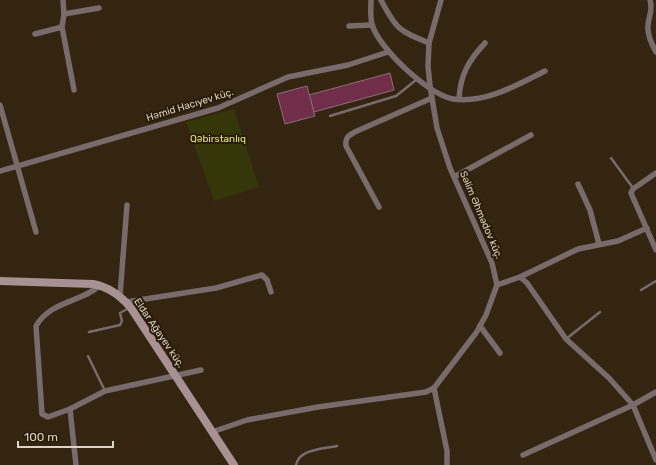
<svg xmlns="http://www.w3.org/2000/svg" width="656" height="465" font-family="Rubik,sans-serif">
  <style>
    .green { fill: #35370a }
    .building { fill: #712e4a; stroke: #8c6e78 }
    .lines { fill: none; stroke-linecap: round; stroke-linejoin: round }
    .service { stroke: #796b6c; stroke-width: 2.5 }
    .minor { stroke: #796b6c; stroke-width: 5.5 }
    .secondary { stroke: #a79193; stroke-width: 8 }
    .labels { text-anchor: middle; dominant-baseline: central; stroke-width: 4; stroke-linejoin: round; paint-order: stroke }
    .street-label { font-size: 10px; fill: #dcd2c5; stroke: #2a1c07 }
    .park-label { font-size: 10px; fill: #e3eb81; stroke: #2a1c07 }
  </style>
  <rect width="100%" height="100%" fill="#342510"/>
  <path class="green" d="M234,109l25,78 -45,14 -28,-79z"/>
  <g class="building">
    <path d="M390,73l4,17 -80,22 -5,-17z"/>
    <path d="M307,86l8,30 -30,8 -8,-30z"/>
  </g>
  <g class="lines">
    <g class="service">
      <path d="M330,116l66,-20 20,-16"/>
      <path d="M611,158l22,30"/>
      <path d="M641,290l15,-9"/>
      <path d="M89,332l31,-7 2,-4 -2,-8 9,-5"/>
      <path d="M566,339l34,-27"/>
      <path d="M88,356l17,35"/>
      <path d="M296,465c3,-16 27,-16 41,-19"/>
    </g>
    <g class="minor">
      <path d="M63,0l1,14 -2,13 12,63"/>
      <path d="M371,0c0,8 -1,17 1,24 6,24 57,71 81,75 32,5 64,-14 92,-28"/>
      <path d="M381,0c15,29 18,31 48,43"/>
      <path d="M650,0c3,10 -1,15 -2,25 -1,10 4,19 8,27"/>
      <path d="M64,14l35,-6"/>
      <path d="M349,26l23,-1"/>
      <path d="M35,34l27,-7"/>
      <path d="M459,99c1,-24 10,-39 26,-56"/>
      <path d="M0,105l36,127"/>
      <path d="M0,171l218,-63 70,-31 60,-12 40,-13"/>
      <path d="M656,173l-23,16 -2,4 25,57"/>
      <path d="M454,177l77,-42"/>
      <path d="M578,184l12,26 9,34"/>
      <path d="M379,207l-33,-61c-1,-9 3,-11 11,-15l75,-33"/>
      <path d="M520,277l58,-28 40,-8 29,-13"/>
      <path d="M100,285c-17,17 -50,16 -64,41l6,88 6,3 22,-8 35,-18 96,-21"/>
      <path d="M497,285l23,-8 7,6 39,56 43,39 24,27 23,55"/>
      <path d="M120,296l7,-91"/>
      <path d="M126,302l90,-14 46,-13 5,5 4,12"/>
      <path d="M480,326l20,27"/>
      <path d="M434,388l13,63v14"/>
      <path d="M70,409l6,56"/>
      <path d="M212,432l35,-12 71,-13 108,-15 8,-4 42,-55 10,-18 11,-30 -5,-22 -42,-95 -13,-40 -7,-42 -2,-20 1,-23 12,-43"/>
      <path d="M523,455l110,-50 23,-13"/>
    </g>
    <path class="secondary" d="M0,281l93,3c16,3 28,12 38,24l103,157"/>
  </g>
  <g class="labels">
    <g class="street-label">
      <text transform="translate(190 105) rotate(-17)">Həmid Hacıyev küç.</text>
      <text transform="translate(481 215) rotate(67)">Səlim Əhmədov küç.</text>
      <text transform="translate(159 333) rotate(56)">Eldar Ağayev küç.</text>
    </g>
    <g class="park-label">
      <text x="218" y="139">Qəbirstanlıq</text>
    </g>
  </g>
  <path d="M18 441v6h95v-6" fill="none" stroke="#dcd2c5" stroke-width="2"/>
  <text x="24" y="441" font-size="12" fill="#dcd2c5" stroke="#2a1c07" stroke-width="3" paint-order="stroke">100 m</text>
</svg>
